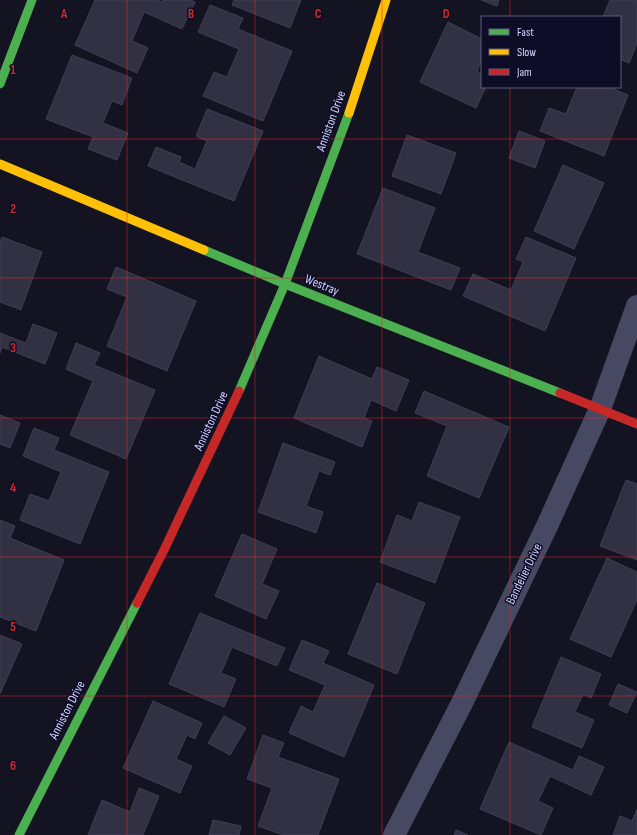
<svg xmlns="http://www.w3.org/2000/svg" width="637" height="835" font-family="'Sofia Sans Condensed',sans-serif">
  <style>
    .building { fill: #323143; stroke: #3e3e55 }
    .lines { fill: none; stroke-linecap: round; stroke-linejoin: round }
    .street { stroke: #474962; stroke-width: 22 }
    .fast { stroke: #4caf50; stroke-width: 9 }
    .slow { stroke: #ffc107; stroke-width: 9 }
    .jam { stroke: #c62828; stroke-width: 9 }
    .grid { fill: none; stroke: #d62828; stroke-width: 1; stroke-opacity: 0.55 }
    .labels { text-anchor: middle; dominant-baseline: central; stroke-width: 3; stroke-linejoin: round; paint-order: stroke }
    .street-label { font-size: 13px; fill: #d3d3ff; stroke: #0e0d27 }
    .grid-label { font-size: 13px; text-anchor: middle; font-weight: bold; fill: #d62828; stroke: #0e0d27; stroke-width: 3; stroke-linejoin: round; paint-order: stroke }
  </style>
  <rect width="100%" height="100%" fill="#141321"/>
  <g class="building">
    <path d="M95,0h62l5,2 1,-2h28l4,2 -13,27 -38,-17 -12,29 16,7 -11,25 -62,-28z"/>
    <path d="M234,0h67l-11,28 -58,-23z"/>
    <path d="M481,0h18l-2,6z"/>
    <path d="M610,0h27v44l-8,19 -9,-4v-42h-17z"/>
    <path d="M210,5l33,13 -5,11 54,22 -29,70 -60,-25 11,-24 13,5 12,-28 -41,-17z"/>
    <path d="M448,22l34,17v21l-5,11 5,3v13h4l-10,21 -56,-26z"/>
    <path d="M72,55l60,23 -10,27 -10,-4 -9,22 25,10 -11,27 -29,-11 5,-12 -47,-18z"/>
    <path d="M577,87h32l19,8 -24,61 -64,-25 9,-23 17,6z"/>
    <path d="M207,109l56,22 -29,70 -86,-35 8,-19 25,10 -2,5 16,7 12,-28 -11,-5z"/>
    <path d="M519,131l26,10 -10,27 -26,-10z"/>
    <path d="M407,135l49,18 -15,41 -49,-18z"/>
    <path d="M563,165l41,18 -30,66 -40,-18z"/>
    <path d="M383,188l52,20 -17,44 42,16 -9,22 -94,-36z"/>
    <path d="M2,237l40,15 -21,58 -21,-8v-60z"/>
    <path d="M526,237l50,21 -31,73 -82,-35 10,-22 38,16 12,-28 -7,-3z"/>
    <path d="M116,267l80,34 -29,70 -60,-25 20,-49 -20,-8z"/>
    <path d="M33,324l24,9 -12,31 -43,-17 -2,6v-20l26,10z"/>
    <path d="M76,343l24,10 -6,12 61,25 -29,69 -56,-24 23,-54 -27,-12z"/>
    <path d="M319,356l53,23 5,-12 32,13 -13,31 -25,-11 -7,18 8,3 -10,26 -68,-29z"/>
    <path d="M424,391l85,36 -30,71 -52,-22 20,-50 -32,-13z"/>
    <path d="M0,415l20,8 -10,25 -10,-4z"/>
    <path d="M34,428l25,10 -5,12 55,22 -29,72 -60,-24 10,-26 19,7 12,-29 -38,-16z"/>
    <path d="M283,443l52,19 -5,13 -11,-4 -13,35 17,6 -7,21 -58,-21z"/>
    <path d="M626,480l11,4v76l-37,-14z"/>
    <path d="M419,502l41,15 -25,66 -55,-21 17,-47 15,6z"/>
    <path d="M0,520l15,6 -5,12 54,22 -28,71 -36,-14z"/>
    <path d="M242,534l35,15 -15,35 17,7 -13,28 -51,-23z"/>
    <path d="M607,558l30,14v28l-26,57 -41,-18z"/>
    <path d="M377,583l48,20 -28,71 -49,-20z"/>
    <path d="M200,613l85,35 -8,18 -45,-19 -11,26 15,6 -12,28 -55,-23z"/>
    <path d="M0,635l22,9 -22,50z"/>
    <path d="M302,640l27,11 -6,12 51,22 -30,72 -55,-24 12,-27 12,6 12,-27 -36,-15z"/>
    <path d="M561,657l40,17 -10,24 -8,-4 -8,18 19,8 -12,28 -50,-21z"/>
    <path d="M618,684l19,8 -10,21 -18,-8z"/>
    <path d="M153,701l49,22 -7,16 -8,-4 -11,24 16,7 -12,27 -57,-25z"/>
    <path d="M224,716l22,12 -16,27 -22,-12z"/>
    <path d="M263,735l21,8 -6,14 61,22 -21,56h-35l-25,-9 14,-38 -25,-9z"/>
    <path d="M509,742l64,28 6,-14 25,11 -13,28 -41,-19 -12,25 15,7 -12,27 -61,-26z"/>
    <path d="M139,788l20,8 -16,39h-55l14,-35 28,12z"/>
    <path d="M637,809v26h-24l7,-19 12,5z"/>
    <path d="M213,820l28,6 -2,9h-30z"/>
    <path d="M456,830l12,5h-14z"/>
  </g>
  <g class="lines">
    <path class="street" d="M394,835l67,-130 86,-179 53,-117 37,-103"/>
    <g class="fast">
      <path d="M0,84l32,-84"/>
      <path d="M204,250l81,34 275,109"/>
      <path d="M239,391l46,-107 64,-171"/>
      <path d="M19,835l118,-232"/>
    </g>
    <g class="slow">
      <path d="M349,113l37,-113"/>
      <path d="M0,164l204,86"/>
    </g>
    <g class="jam">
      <path d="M560,393l77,31"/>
      <path d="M137,603l27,-53 75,-159"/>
    </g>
  </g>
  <path class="grid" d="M127,0v835M255,0v835M382,0v835M510,0v17M510,87v748M0,139h637M0,278h637M0,418h637M0,557h637M0,696h637"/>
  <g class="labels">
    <g class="street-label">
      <text transform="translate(331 121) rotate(-70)">Anniston Drive</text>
      <text transform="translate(322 285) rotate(22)">Westray</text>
      <text transform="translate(211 421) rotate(-65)">Anniston Drive</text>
      <text transform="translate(524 574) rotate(-64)">Bandelier Drive</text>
      <text transform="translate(67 710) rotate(-63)">Anniston Drive</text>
    </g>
  </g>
  <g class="grid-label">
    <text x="64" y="18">A</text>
    <text x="191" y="18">B</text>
    <text x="318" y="18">C</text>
    <text x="446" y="18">D</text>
    <text x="13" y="74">1</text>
    <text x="13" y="213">2</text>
    <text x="13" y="352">3</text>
    <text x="13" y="492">4</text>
    <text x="13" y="631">5</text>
    <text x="13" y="770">6</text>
  </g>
  <rect x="481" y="16" width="140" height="72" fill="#0e0d27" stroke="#5d5c7d"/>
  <rect x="489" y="29" width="20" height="6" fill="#4caf50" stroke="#5d5c7d"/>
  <text x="517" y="36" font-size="12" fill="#d3d3ff">Fast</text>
  <rect x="489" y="49" width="20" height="6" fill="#ffc107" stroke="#5d5c7d"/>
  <text x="517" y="56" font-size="12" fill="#d3d3ff">Slow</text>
  <rect x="489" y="69" width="20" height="6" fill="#c62828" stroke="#5d5c7d"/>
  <text x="517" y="76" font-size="12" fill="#d3d3ff">Jam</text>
</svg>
